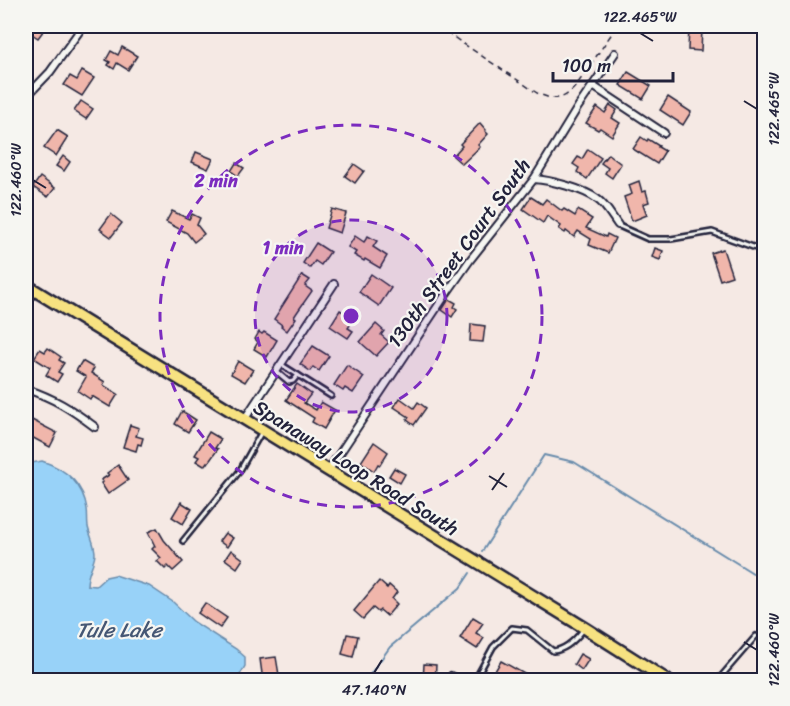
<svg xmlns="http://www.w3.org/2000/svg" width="790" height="706" font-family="Sriracha,sans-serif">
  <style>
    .water { fill: #98d2f8; stroke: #698cac; stroke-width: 1.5 }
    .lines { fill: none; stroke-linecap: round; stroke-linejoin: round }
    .stream { stroke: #698cac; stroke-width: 2 }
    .building { fill: #f0b6ab; stroke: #22223b; stroke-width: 1.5 }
    .service-casing { stroke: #22223b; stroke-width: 8 }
    .minor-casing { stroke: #22223b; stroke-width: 10 }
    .primary-casing { stroke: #22223b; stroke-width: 15 }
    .path { stroke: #22223b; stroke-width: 1.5; stroke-dasharray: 6 4.5; stroke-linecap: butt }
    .service { stroke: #f6f6f2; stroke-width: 3 }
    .minor { stroke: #f6f6f2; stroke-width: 6 }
    .primary { stroke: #f7e281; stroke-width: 10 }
    .ticks { fill: none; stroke: #22223b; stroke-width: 2 }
    .ring { fill: none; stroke: #7b2cbf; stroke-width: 3; stroke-dasharray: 10 8 }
    .labels { text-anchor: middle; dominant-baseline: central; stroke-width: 4.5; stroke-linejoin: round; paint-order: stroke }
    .street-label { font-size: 20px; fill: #22223b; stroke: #f6f6f2 }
    .water-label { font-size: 21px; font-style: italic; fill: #455774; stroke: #f6f6f2 }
    .centre { fill: #7b2cbf; stroke: #f6f6f2; stroke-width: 3 }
    .ring-label { font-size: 18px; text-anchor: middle; font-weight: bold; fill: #7b2cbf; stroke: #f6f6f2; stroke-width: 4.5; stroke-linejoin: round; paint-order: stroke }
    .neatline { fill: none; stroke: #22223b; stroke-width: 2 }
    .ticks-label { font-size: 15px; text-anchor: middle; fill: #22223b }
  </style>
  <rect width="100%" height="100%" fill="#f5e9e4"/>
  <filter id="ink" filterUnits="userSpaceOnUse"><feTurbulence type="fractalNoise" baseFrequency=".0167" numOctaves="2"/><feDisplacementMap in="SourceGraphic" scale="12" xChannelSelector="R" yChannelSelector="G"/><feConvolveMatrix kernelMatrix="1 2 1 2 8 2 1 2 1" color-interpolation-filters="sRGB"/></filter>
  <g filter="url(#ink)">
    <path class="water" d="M42,461c24,8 41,22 45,48 1,6 0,12 1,18 2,9 7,17 7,27 -1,11 -8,19 -8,31l9,1 10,-9 9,-2 34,11 24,16 21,20 42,27 9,8v9l-8,14h-211v-216z"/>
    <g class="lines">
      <g class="stream">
        <path d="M482,552l62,-97 30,7 190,118"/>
        <path d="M366,680l24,-33 70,-59 10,-15"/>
      </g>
    </g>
    <g class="building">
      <path d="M29,26h18l-9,12 -12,-8z"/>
      <path d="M689,28l13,1 -1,22 -13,-1z"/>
      <path d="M122,47l15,9 -9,14 -11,-7 -3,6 -6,-4 2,-3 -4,-2 5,-9 7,4z"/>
      <path d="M82,71l12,7 -12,18 -18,-11 6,-9 7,4z"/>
      <path d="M628,72l23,14 -8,13 -23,-14z"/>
      <path d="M668,97l23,15 -8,13 -23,-15z"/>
      <path d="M81,101l12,8 -7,10 -12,-8z"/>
      <path d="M610,105l7,5 -5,8 8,5 -8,13 -12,-8 -2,2 -12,-7 11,-16 8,6z"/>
      <path d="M480,123l6,7 -1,1 3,3 -10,11 2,2 -18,17 -9,-8 9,-10 -2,-2z"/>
      <path d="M57,130l11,7 -12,19 -12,-8z"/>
      <path d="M641,137l6,4 1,-2 11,7 -1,1 7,4 -8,13 -24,-15z"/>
      <path d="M588,149l13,9 -14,21 -10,-7 2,-4 -6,-4 5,-7 4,2z"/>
      <path d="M196,152l17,7 -5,10 -16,-7z"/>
      <path d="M608,154l13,10 -9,14 -7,-5 3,-5 -7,-5z"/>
      <path d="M63,156l7,6 -6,9 -8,-5z"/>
      <path d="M236,163l8,5 -6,8 -7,-5z"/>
      <path d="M354,164l10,7 -9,12 -10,-7z"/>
      <path d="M40,177l15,11 -7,9 -15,-10z"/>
      <path d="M639,181l3,11 4,-1 3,11 -6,2 4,11 -15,6 -8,-24 8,-3 -3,-9z"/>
      <path d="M531,197l11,7 4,-5 16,12 2,-2 11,7 3,-6 14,9 -6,9 20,9 1,-3 8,4 -7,15 -19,-8 2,-6 -13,-8 -4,6 -8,-6 -1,2 -6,-4 2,-3 -14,-10 -4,7 -20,-14z"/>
      <path d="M332,209l14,4 -6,20 -14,-5z"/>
      <path d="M172,211l17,8 3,-5 8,4 -3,7 7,9 -10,8 -7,-9 -21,-11z"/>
      <path d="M111,214l11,9 -11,14 -11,-8z"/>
      <path d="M355,236l9,6 4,-6 9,5 -4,6 14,9 -7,12 -15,-9 -1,2 -10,-6 2,-3 -8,-5z"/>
      <path d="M316,243l14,9 -9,13 -6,-4 -5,7 -7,-5z"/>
      <path d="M655,248l8,3 -3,9 -8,-3z"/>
      <path d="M723,249l9,27 -12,4 -9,-27z"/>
      <path d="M371,274l20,14 -12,18 -20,-14z"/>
      <path d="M302,275l8,5 -5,6 7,5 -14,20 -4,6 2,1 -9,13 -6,-5 1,-1 -8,-6z"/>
      <path d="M449,299l7,4 -2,4 3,2 -5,8 -10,-7z"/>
      <path d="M340,310l14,9 -6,9 5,3 -5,7 -18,-12z"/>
      <path d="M376,324l8,7 -3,4 8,7 -13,14 -16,-14z"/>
      <path d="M471,324l14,2 -2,16 -13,-1z"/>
      <path d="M259,332l3,2 2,-2 13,8 -10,17 -13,-8 4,-7 -3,-3z"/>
      <path d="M313,346l16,10 -10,15 -6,-4 -3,4 -10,-7z"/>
      <path d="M48,348l13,9 -2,3 5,3 -6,9 4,2 -5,8 -11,-7 4,-7 -16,-10 6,-9 5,3z"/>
      <path d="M82,361l12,7 -3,5 14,9 -2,3 15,9 -8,13 -18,-11 -2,3 -12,-8 8,-14 -10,-6z"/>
      <path d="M238,361l15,9 -8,12 -14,-8z"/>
      <path d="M347,365l17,12 -11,16 -8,-5 -2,3 -9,-6z"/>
      <path d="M297,384l14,10 -7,9 12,7 5,-8 14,8 -11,19 -12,-7 2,-4 -28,-18z"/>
      <path d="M400,398l14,10 4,-6 8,6 -12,17 -7,-5 2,-3 -15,-10z"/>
      <path d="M182,411l14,9 -8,12 -13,-8z"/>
      <path d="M30,419l27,14 -7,14 -24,-13v-6z"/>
      <path d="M130,425l9,3 -3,8 7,2 -2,7 -3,-1 -2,7 -13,-4z"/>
      <path d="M209,432l12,7 -6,9 3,1 -10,14 -1,-1 -3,4 -8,-5 3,-4 -4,-2z"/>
      <path d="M374,442l14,10 -8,13 -2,-1 -4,7 -13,-9z"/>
      <path d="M118,465l10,15 -20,14 -7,-11 2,-1 -2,-2 8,-5 -2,-2z"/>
      <path d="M394,468l11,6 -5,9 -11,-7z"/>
      <path d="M181,502l11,7 -9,15 -11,-7z"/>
      <path d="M157,528l7,12 19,22 -10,9 -5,-5 -3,3 -8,-8 4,-3 -9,-9 3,-3 -7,-14z"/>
      <path d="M225,533l8,5 -6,9 -8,-6z"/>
      <path d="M231,550l12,9 -6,9 -12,-9z"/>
      <path d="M379,581l8,7 2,-3 8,7 -5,7 5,5 -10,12 -7,-6 -2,2 -5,-4 -10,11 -9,-8z"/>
      <path d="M205,603l22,15 -7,10 -22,-15z"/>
      <path d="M473,617l10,6 -7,10 8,5 -7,11 -17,-11z"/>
      <path d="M347,634l11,2 -5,21 -11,-3z"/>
      <path d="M580,654l9,5 -7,11 -8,-6z"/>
      <path d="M276,657l4,24h-17l-3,-22z"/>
      <path d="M501,661l27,15 -3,5h-36z"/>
      <path d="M424,664l12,1 -1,16h-12z"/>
    </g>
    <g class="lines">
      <defs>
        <g id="service">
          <path d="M619,226l29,13h23l41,-7 52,19"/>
          <path d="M282,365l49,31"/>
          <path d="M277,372l12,10 4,-1 5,-6"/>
          <path d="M183,541l56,-69 22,-39"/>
          <path d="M451,675l10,5"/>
          <path d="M298,679l1,1"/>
          <path d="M475,680l18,-33 19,-19 15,2 26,21c12,-1 23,-12 30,-21"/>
          <path d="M718,680l38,-44"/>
        </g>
        <g id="minor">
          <path d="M593,86l71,47"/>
          <path d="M26,97l24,-25 33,-46"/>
          <path d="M534,179c16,1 50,10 63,20 9,6 15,18 21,26"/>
          <path d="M26,304l8,-13"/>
          <path d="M26,389c28,9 45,20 69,38"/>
          <path d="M244,420l90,-136"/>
          <path d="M328,471l116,-174 26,-37 64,-81 44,-72 37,-54"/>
        </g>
        <path id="primary" d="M26,285l559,343 82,52"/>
      </defs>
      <use href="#service" class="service-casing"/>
      <use href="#minor" class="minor-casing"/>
      <use href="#primary" class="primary-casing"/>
      <path class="path" d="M437,26l100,67c17,8 26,8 39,-7l41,-60"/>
      <use href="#service" class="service"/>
      <use href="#minor" class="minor"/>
      <use href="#primary" class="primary"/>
    </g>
  </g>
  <path class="ticks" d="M640,33l13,8M744,101l13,8M33,180l13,8M489,476l18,11M492,490l12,-17M744,642l13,8M374,673l8,-13"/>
  <circle cx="351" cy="316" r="96" fill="#7b2cbf" fill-opacity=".12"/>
  <g class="ring">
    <circle cx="351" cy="316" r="96"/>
    <circle cx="351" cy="316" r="191"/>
  </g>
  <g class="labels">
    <g class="street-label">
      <text transform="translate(459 253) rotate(-54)">130th Street Court South</text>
      <text transform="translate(356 468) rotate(32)">Spanaway Loop Road South</text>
    </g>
    <g class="water-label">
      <text x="119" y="630">Tule Lake</text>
    </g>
  </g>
  <circle cx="351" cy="316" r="9" class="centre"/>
  <g class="ring-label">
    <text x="216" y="187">2 min</text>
    <text x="283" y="254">1 min</text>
  </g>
  <rect width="790" height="706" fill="none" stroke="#f6f6f2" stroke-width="66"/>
  <path d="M553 72v9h120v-9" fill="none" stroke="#22223b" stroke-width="3"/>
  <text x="562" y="72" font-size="18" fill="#22223b" stroke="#f6f6f2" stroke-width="4.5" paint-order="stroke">100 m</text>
  <rect x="33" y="33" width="724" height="640" class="neatline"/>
  <g class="ticks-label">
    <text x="640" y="22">122.465°W</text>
    <text transform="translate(774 109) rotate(-90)" y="5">122.465°W</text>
    <text transform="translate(16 180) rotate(-90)" y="5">122.460°W</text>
    <text transform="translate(774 650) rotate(-90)" y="5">122.460°W</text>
    <text x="374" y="695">47.140°N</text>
  </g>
</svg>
